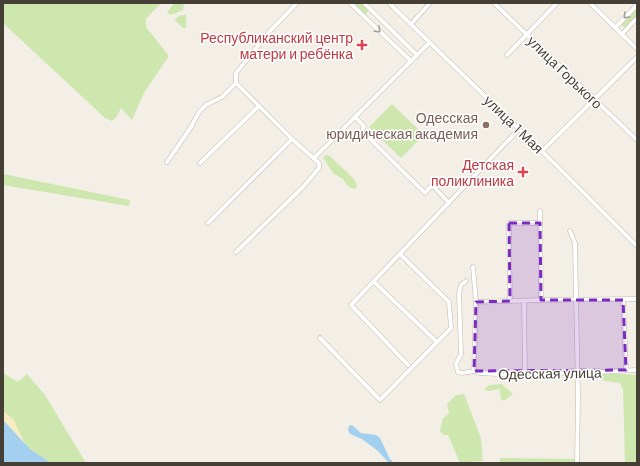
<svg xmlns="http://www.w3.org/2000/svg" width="640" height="466" font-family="Barlow,sans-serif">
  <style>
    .green { fill: #cee7af }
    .sand { fill: #f7ecc2 }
    .water { fill: #a3d0ef }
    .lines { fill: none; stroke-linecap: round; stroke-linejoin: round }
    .minor-casing { stroke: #beb7a9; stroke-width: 5 }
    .minor { stroke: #fff; stroke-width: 4 }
    .oneway { stroke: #a29f9a }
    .marked { fill: #7b2cbf; fill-opacity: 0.2; stroke: #7b2cbf; stroke-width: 3; stroke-dasharray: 8 5; stroke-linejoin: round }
    .health-dot { fill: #e0444e; stroke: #fff; stroke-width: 1.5 }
    .education-dot { fill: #8d6e63; stroke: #fff; stroke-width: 1.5 }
    .labels { text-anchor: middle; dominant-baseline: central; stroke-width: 3; stroke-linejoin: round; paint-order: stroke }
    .health-label { font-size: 14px; fill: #be3a42; stroke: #fff; text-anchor: end }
    .street-label { font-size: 14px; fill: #463f35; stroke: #fff }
    .education-label { font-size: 14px; fill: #785e54; stroke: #fff; text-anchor: end }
  </style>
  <rect width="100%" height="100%" fill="#f3efe6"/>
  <g class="green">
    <path d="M3,3h158l-15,16v8l23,29 -25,37 -12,27 -11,-12 -4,8 -5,5 -7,-3 -102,-95z"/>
    <path d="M174,3h7l3,2 -1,5 -12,5 -4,-2z"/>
    <path d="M357,3h5l7,7 -4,5 -10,-10z"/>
    <path d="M637,7v8l-12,13 -4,-4z"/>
    <path d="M181,15h5v13h-3l-8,-8 1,-2z"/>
    <path d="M392,104l32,31 -23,23 -32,-31z"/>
    <path d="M326,155l4,1 23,22 4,7 -1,4 -5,-1 -5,-4 -3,-5 -9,-5 -11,-16z"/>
    <path d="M3,174l127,26 -1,6 -126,-21z"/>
    <path d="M3,373l15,9 9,-8 18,21 41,68h-35l-21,-14 -6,-7 -11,-23 -10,-8z"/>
    <path d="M604,373l33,2v88h-12l-2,-74 -3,-6 -15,-2 -8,-4v-3z"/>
    <path d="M502,384l11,10 -9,7 -3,-2 -1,-7 -1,-3 -10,2 -5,-2 6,-4z"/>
    <path d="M464,394l17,44 2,23 -23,2 -12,-28h-5l-3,-4 3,-13 6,-4 -2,-10 9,-9z"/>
    <path d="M500,458l77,1v4h-77z"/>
  </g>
  <path class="sand" d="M3,411l10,8 11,23 -21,-22z"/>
  <g class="water">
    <path d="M3,420l27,29 21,14h-48z"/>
    <path d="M352,425l9,8 15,2 4,3 10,21 4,4h-5l-11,-12 -16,-12 -12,-5 -2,-4 1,-4z"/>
  </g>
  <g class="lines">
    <defs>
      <g id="minor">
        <path d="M350,3l61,58"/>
        <path d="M364,3l53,52"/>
        <path d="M389,3l166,161 82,82"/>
        <path d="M494,3l143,137"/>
        <path d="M590,3l47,46"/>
        <path d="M411,24l19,-21"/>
        <path d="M615,28l22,-23"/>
        <path d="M622,34l15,-16"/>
        <path d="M507,55l50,-52"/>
        <path d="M355,117l9,9 -2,5 63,62 5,-6h4l15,16"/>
        <path d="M542,151l95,-94"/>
        <path d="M314,158l115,-115"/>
        <path d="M167,162l24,-35 8,-15 7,-7 16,-8 14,-14v-10l35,-43 26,-27"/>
        <path d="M200,163l59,-57"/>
        <path d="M540,211l1,89"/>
        <path d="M208,223l84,-84"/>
        <path d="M570,231l5,12 3,153 -1,67"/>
        <path d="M236,252l67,-65 16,-19v-5l-27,-24 -56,-56"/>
        <path d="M473,267l3,35 -2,69"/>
        <path d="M466,281l-5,4 -2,8 2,61 -5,10 2,8 4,1 12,-2 5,2 19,1 79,-1 60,-3"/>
        <path d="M374,282l63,60"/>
        <path d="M623,300l3,70"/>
        <path d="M510,301l-1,-78h31"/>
        <path d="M524,301l1,72"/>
        <path d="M476,302l65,-2 96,-1"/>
        <path d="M320,338l60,62 71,-72 -2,-26 -49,-48"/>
        <path d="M408,365l-57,-60 168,-176"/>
      </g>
    </defs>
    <use href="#minor" class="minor-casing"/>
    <use href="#minor" class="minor"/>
  </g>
  <defs><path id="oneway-chevron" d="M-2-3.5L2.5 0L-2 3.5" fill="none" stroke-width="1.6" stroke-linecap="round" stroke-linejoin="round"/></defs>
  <g class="oneway">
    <use href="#oneway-chevron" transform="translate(626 16) rotate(134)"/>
    <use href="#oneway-chevron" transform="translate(378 30) rotate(43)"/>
  </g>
  <path class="marked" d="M509,223h31l1,77h82l3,70 -152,1 2,-69 34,-1z"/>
  <g class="health-dot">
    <path d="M360 39h4v4h4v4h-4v4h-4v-4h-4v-4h4z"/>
    <path d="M521 166h4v4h4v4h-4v4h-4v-4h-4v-4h4z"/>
  </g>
  <circle class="education-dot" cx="486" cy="125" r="4"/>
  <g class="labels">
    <g class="health-label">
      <text x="353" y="37">Республиканский центр<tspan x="353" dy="16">матери и ребёнка</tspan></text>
      <text x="514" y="164">Детская<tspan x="514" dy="16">поликлиника</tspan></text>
    </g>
    <g class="street-label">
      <text transform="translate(565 72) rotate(44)">улица Горького</text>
      <text transform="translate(514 124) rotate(44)">улица 1 Мая</text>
      <text transform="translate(550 373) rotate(-1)">Одесская улица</text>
    </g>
    <g class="education-label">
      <text x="478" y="117">Одесская<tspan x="478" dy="16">юридическая академия</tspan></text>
    </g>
  </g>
  <rect width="640" height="466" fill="none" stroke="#463f35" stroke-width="8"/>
</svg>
